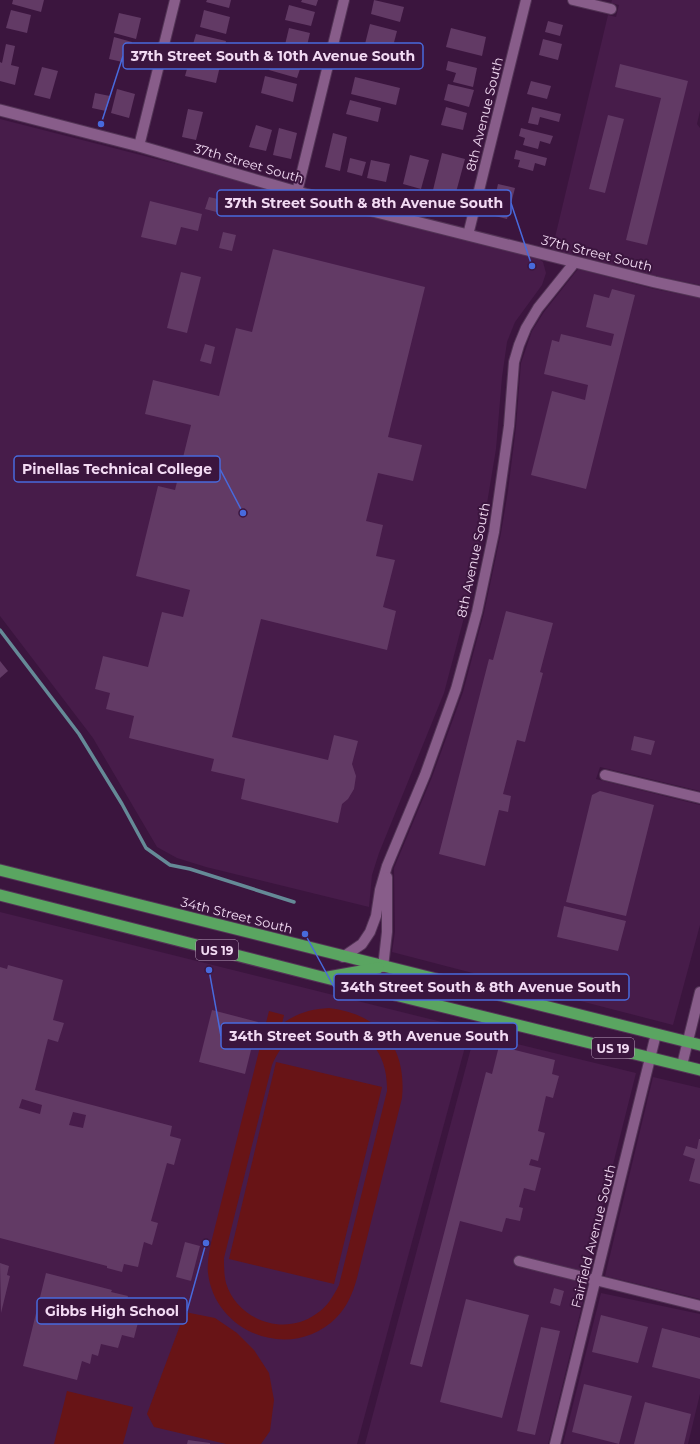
<svg xmlns="http://www.w3.org/2000/svg" width="700" height="1444" font-family="Montserrat,sans-serif">
  <style>
    .built { fill: #471c4a }
    .green { fill: #681416; fill-rule: evenodd }
    .lines { fill: none; stroke-linecap: round; stroke-linejoin: round }
    .stream { stroke: #658a97; stroke-width: 3.5 }
    .building { fill: #623a65; fill-rule: evenodd }
    .minor-casing { stroke: #533456; stroke-width: 12 }
    .tertiary-casing { stroke: #533456; stroke-width: 13 }
    .trunk-casing { stroke: #533456; stroke-width: 13 }
    .minor { stroke: #885d8a; stroke-width: 10 }
    .tertiary { stroke: #885d8a; stroke-width: 11 }
    .trunk { stroke: #5aa561; stroke-width: 11 }
    .labels { text-anchor: middle; dominant-baseline: central; stroke-width: 4; stroke-linejoin: round; paint-order: stroke }
    .shield { fill: #3b153e; stroke: #bb9fbd; stroke-width: 1 }
    .shield-label { font-size: 12px; font-weight: bold; fill: #f2daf3 }
    .street-label { font-size: 13px; fill: #f2daf3; stroke: #3b153e }
    .leader { fill: none; stroke: #486add; stroke-width: 1.5 }
    .callout-dot { fill: #486add; stroke: #3b153e; stroke-width: 1.5 }
    .callout { fill: #3b153e; stroke: #486add; stroke-width: 1.5 }
    .callout-label { font-size: 14px; text-anchor: middle; font-weight: bold; fill: #f2daf3 }
  </style>
  <rect width="100%" height="100%" fill="#3b153e"/>
  <g class="built">
    <path d="M612,0h88v111l-3,13 3,4v157l-43,-9 -79,-20 -5,-3 -1,2 -20,-5 56,-235 8,2 3,-12 -8,-2z"/>
    <path d="M0,119l535,137 8,6 3,11 -4,12 -27,37 -8,20 -5,35 -6,72 -21,127 -31,117 -65,160 -7,22 -3,32 -163,-40 -29,-9 -20,-11 -64,-109 -93,-122z"/>
    <path d="M578,269l76,20 46,9v493l-100,-24 -4,12 104,26v120l-27,100 -281,-73 3,-20 -1,-64 38,-91 31,-85 21,-79 17,-80 7,-42 8,-64 5,-64 11,-32 12,-19z"/>
    <path d="M0,912l466,116 -1,19 -108,397h-357z"/>
    <path d="M472,1033l164,40 -54,215 4,1 -38,155h-183l106,-396z"/>
    <path d="M653,1077l47,11v211l-95,-23z"/>
    <path d="M601,1293l99,21v80l-12,50h-125z"/>
  </g>
  <g class="green">
    <path d="M329,1008c51,6 78,39 73,90l-45,180c-4,15 -10,29 -21,40 -44,44 -121,16 -128,-45 -1,-10 1,-20 3,-30l58,-232 15,4 -2,9c15,-11 29,-15 47,-16zM330,1024c38,5 58,29 57,67l-48,194c-6,12 -12,22 -23,29 -32,23 -79,6 -90,-31 -2,-8 -2,-17 -2,-25l48,-193c12,-27 29,-39 58,-41z"/>
    <path d="M276,1062l106,25 -48,197 -105,-25z"/>
    <path d="M185,1312l30,6 22,15 17,17 15,23 5,27 -4,31 -9,13h-35l-72,-17 -7,-13z"/>
    <path d="M67,1391l66,16 -10,37h-69z"/>
  </g>
  <g class="lines">
    <path class="stream" d="M0,630l79,104 43,70 24,44 24,17 20,4 104,33"/>
  </g>
  <g class="building">
    <path d="M13,0h31l-3,12 -29,-8z"/>
    <path d="M207,0h24l-2,8 -23,-6z"/>
    <path d="M302,0h16l-2,6 -15,-4z"/>
    <path d="M374,0l30,7 -4,15 -29,-8z"/>
    <path d="M289,5l26,7 -4,14 -26,-6z"/>
    <path d="M11,10l20,5 -4,18 -21,-5z"/>
    <path d="M204,10l26,7 -4,17 -26,-7z"/>
    <path d="M119,13l22,5 -5,21 -22,-6z"/>
    <path d="M548,21l15,4 -3,11 -15,-4z"/>
    <path d="M370,24l27,7 -5,19 -27,-6z"/>
    <path d="M289,28l21,5 -5,21 -21,-5z"/>
    <path d="M451,28l35,9 -4,19 -36,-9z"/>
    <path d="M196,34l30,7 -5,18 -30,-8z"/>
    <path d="M114,37l18,5 -5,21 -18,-4z"/>
    <path d="M543,39l19,5 -4,16 -19,-5z"/>
    <path d="M6,44l9,2 -4,19 8,2 -4,18 -15,-4v-19l2,1z"/>
    <path d="M274,53l18,5 -2,9 10,2 -3,9 -28,-8z"/>
    <path d="M190,58l30,8 -4,17 -31,-7z"/>
    <path d="M448,61l29,7 -4,19 -20,-5 3,-9 -10,-3z"/>
    <path d="M620,64l68,17 -41,164 -21,-5 35,-142 -46,-11z"/>
    <path d="M42,67l16,4 -8,28 -16,-4z"/>
    <path d="M265,76l32,8 -4,18 -32,-9z"/>
    <path d="M355,77l45,11 -4,17 -45,-11z"/>
    <path d="M531,81l20,5 -4,13 -20,-5z"/>
    <path d="M448,84l26,6 -5,17 -25,-7z"/>
    <path d="M117,89l18,5 -6,24 -18,-5z"/>
    <path d="M95,93l15,3 -4,15 -14,-3z"/>
    <path d="M350,100l31,8 -3,14 -32,-8z"/>
    <path d="M446,107l21,6 -4,17 -22,-5z"/>
    <path d="M532,107l29,7 -2,8 -19,-5 -2,8 -10,-2z"/>
    <path d="M188,109l15,3 -7,28 -14,-3z"/>
    <path d="M608,115l16,4 -19,74 -16,-4z"/>
    <path d="M256,125l16,5 -6,21 -17,-4z"/>
    <path d="M279,128l18,5 -6,26 -18,-4z"/>
    <path d="M521,128l32,8 -3,8 -10,-3 -2,8 -15,-4 2,-7 -6,-2z"/>
    <path d="M333,133l14,4 -7,34 -15,-4z"/>
    <path d="M516,150l31,8 -2,8 -10,-3 -2,8 -15,-4 2,-7 -6,-1z"/>
    <path d="M442,153l23,6 -10,37 -22,-6z"/>
    <path d="M410,155l19,5 -8,29 -18,-5z"/>
    <path d="M350,158l16,4 -4,14 -15,-4z"/>
    <path d="M371,160l19,4 -4,18 -19,-4z"/>
    <path d="M498,184l17,4 -8,31 -16,-4z"/>
    <path d="M209,197l22,5 -3,13 -23,-6z"/>
    <path d="M150,201l52,13 -4,17 -17,-4 -5,18 -35,-8z"/>
    <path d="M223,232l13,3 -4,16 -13,-3z"/>
    <path d="M273,249l152,38 -37,150 34,8 -9,36 -35,-8 -12,48 17,4 -7,31 19,4 -12,47 13,4 -9,39 -126,-31 -29,118 96,23 6,-25 24,6 -6,23 4,12 -2,13 -6,10 -6,5 -4,19 -97,-24 4,-20 -34,-8 3,-12 -85,-21 5,-22 -28,-7 4,-16 -15,-4 8,-33 45,11 14,-55 21,5 7,-27 -54,-14 22,-90 17,4 16,-65 -46,-11 8,-34 66,16 17,-68 16,4z"/>
    <path d="M181,272l20,5 -14,56 -20,-5z"/>
    <path d="M612,289l23,6 -49,194 -55,-14 21,-84 33,9 3,-15 -44,-11 8,-34 7,2 2,-8 50,12 3,-12 -28,-7 8,-33 15,4z"/>
    <path d="M205,344l10,3 -4,17 -11,-3z"/>
    <path d="M506,611l47,12 -13,49 3,1 -18,69 -8,-2 -14,54 8,2 -3,16 -9,-2 -14,56 -46,-12 50,-195 4,1z"/>
    <path d="M0,661l8,10 -8,7z"/>
    <path d="M634,736l21,5 -4,14 -20,-5z"/>
    <path d="M600,791l54,14 -28,111 -60,-14 26,-107z"/>
    <path d="M564,906l62,15 -8,30 -61,-14z"/>
    <path d="M8,965l55,15 -10,40 11,3 -6,19 -10,-3 -13,51 137,36 -2,10 11,3 -7,26 -7,-2 -16,58 7,2 -6,22 -8,-3 -6,25 -14,-3 -2,8 -15,-4v-2l-107,-28v-271l7,2zM22,1099l20,6 -2,9 -21,-6zM73,1112l13,3 -3,13 -14,-3z"/>
    <path d="M212,1010l46,12 -13,52 -46,-12z"/>
    <path d="M499,1046l56,14 -3,14 7,2 -6,22 -7,-2 -8,35 7,2 -7,28 -7,-2 -2,6 12,3 -6,23 -11,-3 -5,19 4,1 -3,13 -14,-3 -4,14 -42,-11 -38,146 -12,-3 76,-292 6,2z"/>
    <path d="M699,1139h1v45l-11,-3 6,-22 -12,-4 3,-9 11,3z"/>
    <path d="M185,1242l15,4 -9,35 -15,-4z"/>
    <path d="M0,1263l9,3 -2,9 3,1 -9,37z"/>
    <path d="M46,1273l66,17 -1,2 17,4 -3,11 16,4 -7,27 -12,-3 -4,13 -17,-4 -3,12 -6,-2 -2,10 -8,-3 -5,19 -54,-14z"/>
    <path d="M554,1288l10,3 -4,15 -10,-3z"/>
    <path d="M466,1299l63,16 -27,103 -62,-16z"/>
    <path d="M601,1315l47,12 -10,36 -46,-11z"/>
    <path d="M541,1327l19,4 -25,104 -18,-4z"/>
    <path d="M662,1328l38,10v41l-48,-12z"/>
    <path d="M584,1384l48,12 -13,48 -47,-12z"/>
    <path d="M645,1402l46,12 -7,30h-50z"/>
    <path d="M188,1440l22,3v1h-23z"/>
  </g>
  <g class="lines">
    <defs>
      <g id="minor">
        <path d="M573,0l38,9"/>
        <path d="M139,146l36,-146"/>
        <path d="M297,192l47,-192"/>
        <path d="M468,235l58,-235"/>
        <path d="M605,775l95,23"/>
        <path d="M343,957l19,-13 8,-12 6,-16 4,-26 7,-24 38,-91 31,-86 21,-77 17,-80 15,-106 5,-64 5,-17 7,-17 12,-20 37,-46"/>
        <path d="M383,967l4,-35v-55"/>
        <path d="M682,1065l18,-73"/>
        <path d="M519,1261l181,45"/>
        <path d="M555,1444l101,-410"/>
      </g>
      <path id="tertiary" d="M0,110l139,36 158,46 358,90 45,10"/>
      <g id="trunk">
        <path d="M0,870l700,175"/>
        <path d="M0,895l326,83 374,92"/>
        <path d="M328,977l50,-9"/>
      </g>
    </defs>
    <use href="#minor" class="minor-casing"/>
    <use href="#tertiary" class="tertiary-casing"/>
    <use href="#trunk" class="trunk-casing"/>
    <use href="#minor" class="minor"/>
    <use href="#tertiary" class="tertiary"/>
    <use href="#trunk" class="trunk"/>
  </g>
  <g class="labels">
    <g class="shield">
      <rect x="196" y="940" width="42" height="20" rx="3"/>
      <rect x="592" y="1038" width="42" height="20" rx="3"/>
    </g>
    <g class="shield-label">
      <text x="217" y="950">US 19</text>
      <text x="613" y="1048">US 19</text>
    </g>
    <g class="street-label">
      <text transform="translate(484 114) rotate(-76)">8th Avenue South</text>
      <text transform="translate(249 163) rotate(16)">37th Street South</text>
      <text transform="translate(597 253) rotate(14)">37th Street South</text>
      <text transform="translate(473 560) rotate(-78)">8th Avenue South</text>
      <text transform="translate(237 915) rotate(14)">34th Street South</text>
      <text transform="translate(593 1236) rotate(-76)">Fairfield Avenue South</text>
    </g>
  </g>
  <path class="leader" d="M101 124L123 56M532 266L511 203M243 513L220 469M305 934L334 987M209 970L221 1036M206 1243L187 1311"/>
  <g class="callout-dot">
    <circle cx="101" cy="124" r="4"/>
    <circle cx="532" cy="266" r="4"/>
    <circle cx="243" cy="513" r="4"/>
    <circle cx="305" cy="934" r="4"/>
    <circle cx="209" cy="970" r="4"/>
    <circle cx="206" cy="1243" r="4"/>
  </g>
  <g class="callout">
    <rect x="123" y="43" width="300" height="26" rx="4"/>
    <rect x="217" y="190" width="294" height="26" rx="4"/>
    <rect x="14" y="456" width="206" height="26" rx="4"/>
    <rect x="334" y="974" width="295" height="26" rx="4"/>
    <rect x="221" y="1023" width="296" height="26" rx="4"/>
    <rect x="37" y="1298" width="150" height="26" rx="4"/>
  </g>
  <g class="callout-label">
    <text x="273" y="61">37th Street South &amp; 10th Avenue South</text>
    <text x="364" y="208">37th Street South &amp; 8th Avenue South</text>
    <text x="117" y="474">Pinellas Technical College</text>
    <text x="481" y="992">34th Street South &amp; 8th Avenue South</text>
    <text x="369" y="1041">34th Street South &amp; 9th Avenue South</text>
    <text x="112" y="1316">Gibbs High School</text>
  </g>
</svg>
